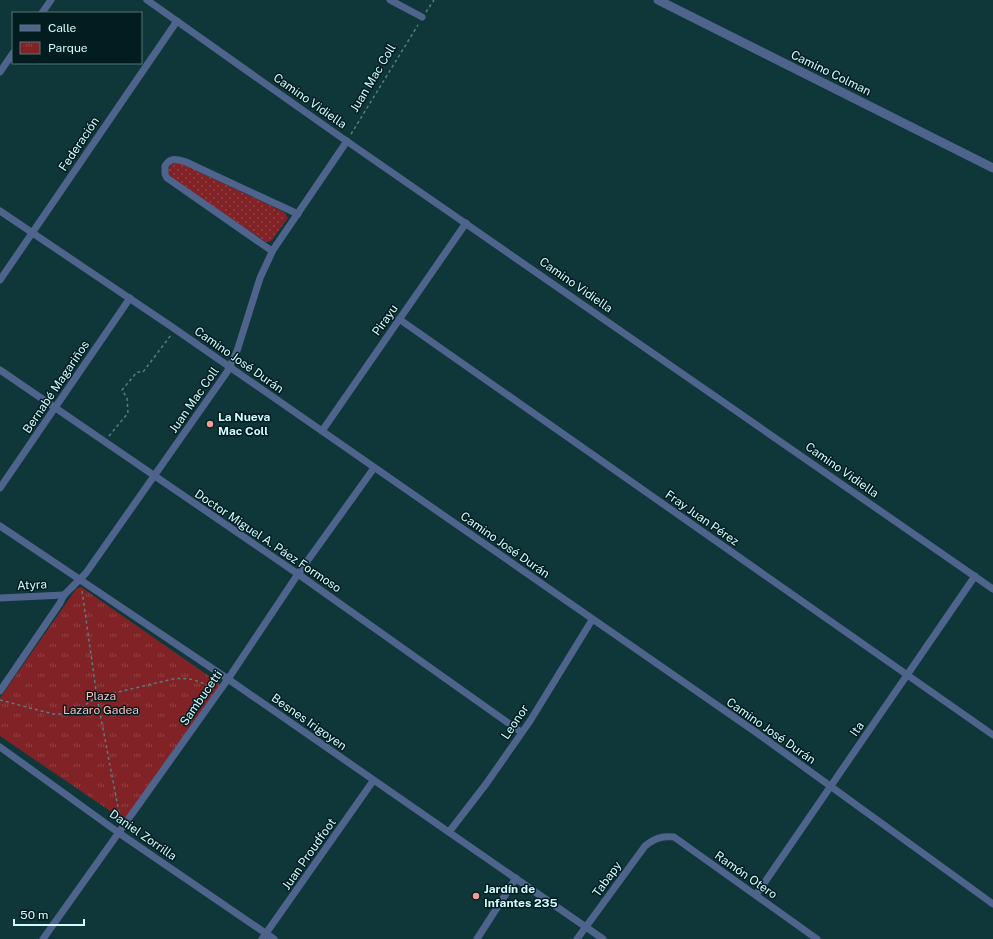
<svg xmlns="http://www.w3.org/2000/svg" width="993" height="939" font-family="'Public Sans',sans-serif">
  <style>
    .grass { fill: url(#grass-dots) }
    .park { fill: url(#park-tufts) }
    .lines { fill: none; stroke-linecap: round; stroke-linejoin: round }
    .path { stroke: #557e81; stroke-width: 1.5; stroke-dasharray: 3 3; stroke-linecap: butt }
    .minor { stroke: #4e648d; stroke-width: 7 }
    .tertiary { stroke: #4e648d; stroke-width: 9 }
    .poi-dot { fill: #f59b98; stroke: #021c1f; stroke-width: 1.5 }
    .labels { text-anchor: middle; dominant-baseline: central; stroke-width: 3; stroke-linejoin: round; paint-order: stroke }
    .street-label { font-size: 12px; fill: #d1fbff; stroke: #021c1f }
    .poi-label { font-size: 12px; font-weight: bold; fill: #d1fbff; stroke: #021c1f; text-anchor: start }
    .park-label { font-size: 12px; fill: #ffbdba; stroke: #021c1f }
  </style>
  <defs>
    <pattern id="grass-dots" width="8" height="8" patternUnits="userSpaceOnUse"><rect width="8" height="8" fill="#812227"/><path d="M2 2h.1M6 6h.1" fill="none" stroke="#924347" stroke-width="1.8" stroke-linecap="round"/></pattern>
    <pattern id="park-tufts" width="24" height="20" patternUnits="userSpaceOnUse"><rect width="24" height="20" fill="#812227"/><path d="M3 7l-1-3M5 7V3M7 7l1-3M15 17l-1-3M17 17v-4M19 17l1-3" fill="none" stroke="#924347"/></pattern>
  </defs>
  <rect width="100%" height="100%" fill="#0f373a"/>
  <path class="grass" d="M173,163h7l104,49 4,6 -17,23 -5,1 -92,-62 -6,-7v-4z"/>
  <path class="park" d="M81,587l138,96v3l-93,131h-7l-119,-81v-38l76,-109z"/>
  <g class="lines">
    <g class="path">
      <path d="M426,12l8,-12"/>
      <path d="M351,134l67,-109"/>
      <path d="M109,436l19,-23 -1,-15 -5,-8 15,-18h6l28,-37"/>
      <path d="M82,591l15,106 23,121"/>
      <path d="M0,700l53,14h9l13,-2 22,-15 76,-18c14,-2 26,1 38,9"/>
    </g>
    <g class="minor">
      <path d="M147,0l188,133 658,456"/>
      <path d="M390,0l32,17"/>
      <path d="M42,13l9,-13"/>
      <path d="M0,72l13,-19"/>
      <path d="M0,211l175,118 582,404 236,171"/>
      <path d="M272,251l-105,-73 -2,-4v-8c6,-9 11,-7 21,-4l112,52"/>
      <path d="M0,280l177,-259"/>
      <path d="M399,319l594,416"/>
      <path d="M0,370l298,204 223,158"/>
      <path d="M322,431l144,-208"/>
      <path d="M0,488l130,-190"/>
      <path d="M0,526l228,153 375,260"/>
      <path d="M0,598l64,-3"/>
      <path d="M0,691l60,-88 4,-8 22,-22 141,-201 10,-21 23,-73 13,-28 74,-109"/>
      <path d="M0,747l119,86 155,106"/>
      <path d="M449,832l37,-48 44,-63 62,-101"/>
      <path d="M756,895l219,-319"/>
      <path d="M43,939l185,-260 70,-105 76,-106"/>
      <path d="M262,939l111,-158"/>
      <path d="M477,939l39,-61"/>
      <path d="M577,939l68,-93c10,-8 17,-10 29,-9l143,102"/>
    </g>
    <path class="tertiary" d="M658,0l335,168"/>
  </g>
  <g class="poi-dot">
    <circle cx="210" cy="424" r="4"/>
    <circle cx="476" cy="896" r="4"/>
  </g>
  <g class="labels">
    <g class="street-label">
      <text transform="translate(831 73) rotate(26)">Camino Colman</text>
      <text transform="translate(373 78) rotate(-59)">Juan Mac Coll</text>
      <text transform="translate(310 101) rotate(35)">Camino Vidiella</text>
      <text transform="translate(79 144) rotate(-56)">Federación</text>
      <text transform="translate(576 285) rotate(35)">Camino Vidiella</text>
      <text transform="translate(385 320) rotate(-55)">Pirayu</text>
      <text transform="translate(239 360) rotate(35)">Camino José Durán</text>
      <text transform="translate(56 387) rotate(-56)">Bernabé Magariños</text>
      <text transform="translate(194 400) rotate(-55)">Juan Mac Coll</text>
      <text transform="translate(842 470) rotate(35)">Camino Vidiella</text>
      <text transform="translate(702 518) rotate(35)">Fray Juan Pérez</text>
      <text transform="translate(268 541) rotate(34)">Doctor Miguel A. Páez Formoso</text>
      <text transform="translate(505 545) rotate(35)">Camino José Durán</text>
      <text transform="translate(32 585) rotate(-3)">Atyra</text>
      <text transform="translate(201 698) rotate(-55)">Sambucetti</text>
      <text transform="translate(309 722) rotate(35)">Besnes Irigoyen</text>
      <text transform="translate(515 722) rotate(-56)">Leonor</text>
      <text transform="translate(857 729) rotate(-55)">Ita</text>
      <text transform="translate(771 731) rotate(35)">Camino José Durán</text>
      <text transform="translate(143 835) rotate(35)">Daniel Zorrilla</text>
      <text transform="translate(309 854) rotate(-55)">Juan Proudfoot</text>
      <text transform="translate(746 875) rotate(35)">Ramón Otero</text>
      <text transform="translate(607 879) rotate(-54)">Tabapy</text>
    </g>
    <g class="poi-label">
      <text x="218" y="417">La Nueva<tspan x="218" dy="14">Mac Coll</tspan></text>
      <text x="484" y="889">Jardín de<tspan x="484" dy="14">Infantes 235</tspan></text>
    </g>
    <g class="park-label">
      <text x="101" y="696">Plaza<tspan x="101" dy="14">Lazaro Gadea</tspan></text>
    </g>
  </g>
  <rect x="12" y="12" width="130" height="52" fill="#021c1f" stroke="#557579"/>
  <rect x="20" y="25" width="20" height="6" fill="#4e648d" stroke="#557579"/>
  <text x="48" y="32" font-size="12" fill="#d1fbff">Calle</text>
  <rect x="20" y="42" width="20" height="12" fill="url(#park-tufts)" stroke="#557579"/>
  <text x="48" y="52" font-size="12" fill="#d1fbff">Parque</text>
  <path d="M14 919v6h70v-6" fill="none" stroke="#d1fbff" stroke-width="2"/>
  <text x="20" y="919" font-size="12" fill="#d1fbff" stroke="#021c1f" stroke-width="3" paint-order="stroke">50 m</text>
</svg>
